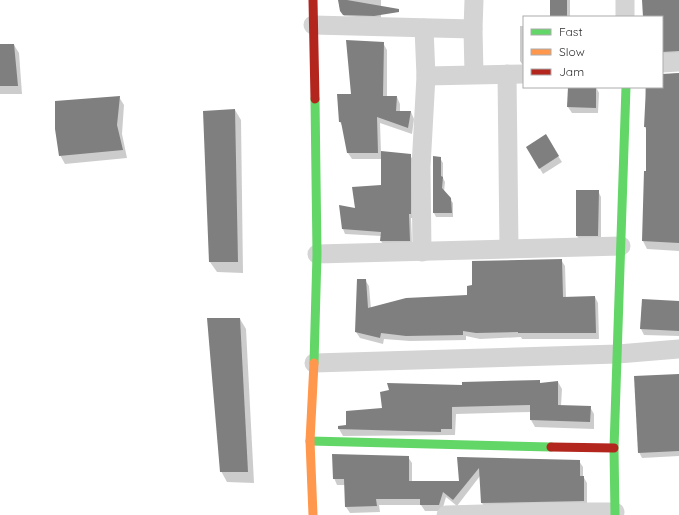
<svg xmlns="http://www.w3.org/2000/svg" width="679" height="515" font-family="Quicksand,sans-serif">
  <style>
    .shadow { fill: #0003 }
    .building { fill: #7f7f7f }
    .lines { fill: none; stroke-linecap: round; stroke-linejoin: round }
    .street { stroke: #d4d4d4; stroke-width: 19 }
    .fast { stroke: #63d668; stroke-width: 9 }
    .slow { stroke: #ff974d; stroke-width: 9 }
    .jam { stroke: #b3261e; stroke-width: 9 }
  </style>
  <rect width="100%" height="100%" fill="#fff"/>
  <g class="shadow">
    <path d="M339,0h42v19l-37,-3 -3,-5z"/>
    <rect x="551" y="0" width="19" height="17"/>
    <path d="M643,0h36v60l-17,1v-44h-18z"/>
    <path d="M520,26h4v41l-4,-6z"/>
    <path d="M383,43l4,7v47h10l3,7v8h11l3,7 -2,15 -32,-11 1,29 29,3 3,5v58h-2l1,27 -28,1 -3,-5v-5l-36,-2 -2,-5 -2,-23 15,3 26,-23v-27h-30l-4,-6 -5,-26 -3,-5 12,-27z"/>
    <path d="M0,45h14l5,8 3,41h-22z"/>
    <path d="M679,73v178l-32,-2 -4,-8 4,-69v-41l-2,-4 1,-28 -1,-12h17v-12z"/>
    <path d="M569,87h27l3,6 -1,20h-26l-4,-6z"/>
    <path d="M119,97l5,8 -2,29 5,24 -62,6 -5,-9z"/>
    <path d="M235,110l6,10 2,153 -26,-1 -7,-10z"/>
    <path d="M545,136l17,26 -19,12 -16,-27z"/>
    <path d="M434,158h6l3,5v15l2,4 -1,10 9,11v14h-17l-2,-4z"/>
    <path d="M598,191l3,6v44h-21l-3,-5z"/>
    <path d="M561,260l4,6 1,32 29,-1 3,6 1,36h-77l-1,-2 -41,2 -14,-3v4l-56,1 -26,-2 -1,5 -23,-6 -4,-6 9,-52 4,6 2,23 97,-13z"/>
    <path d="M679,302v34l-35,-1 -3,-6z"/>
    <path d="M240,319l6,10 8,154 -27,-1 -6,-11z"/>
    <path d="M679,375v81l-37,2 -3,-6z"/>
    <path d="M539,381l2,3 17,-2 4,7 -1,17 29,1 4,7v15l-59,-2 -4,-7v-8l-75,2 -1,21 -112,1 -4,-7 44,-20 80,-23z"/>
    <path d="M408,457l4,6v19h48l-2,-24 121,3 4,6v9l4,7v24l-101,2 -4,-6 -2,-27 -23,30 -11,-9 -4,14h-17l-4,-6h-42l1,7 -30,1 -4,-6 -1,-22h-8l-3,-7z"/>
  </g>
  <g class="building">
    <path d="M338,0h9l52,9v3l-25,4 -31,-1 -3,-4z"/>
    <rect x="550" y="0" width="17" height="17"/>
    <path d="M642,0h37v51l-17,1v-35h-19z"/>
    <path d="M346,40l38,2 -1,54h14l-1,15h15l-3,17 -31,-11 1,36h-31l-6,-31h-2l-2,-28h14z"/>
    <path d="M0,44h14l4,42h-18z"/>
    <path d="M679,73v170l-37,-2 2,-70h2v-44h-2l2,-40h16v-13z"/>
    <path d="M568,87h28v21l-29,-1z"/>
    <path d="M120,96l-3,29 6,25 -64,6 -4,-27v-28z"/>
    <path d="M235,109l3,153h-29l-6,-151z"/>
    <path d="M546,134l13,22 -20,13 -13,-22z"/>
    <path d="M381,151l30,3v60h-2l1,27h-30l1,-9 -39,-3 -3,-24 16,3 -3,-21 29,-2z"/>
    <path d="M433,156l8,1v19l2,1 -1,11 9,10 1,15h-19z"/>
    <path d="M576,190h23l-1,46h-22z"/>
    <path d="M562,259l1,38 32,-1 1,37h-78v-1l-42,1 -13,-2v4l-57,1 -25,-3 -1,5 -25,-6 2,-53h9l2,29 38,-10 61,-3v-9l5,-1v-24z"/>
    <path d="M642,299l37,2v30l-39,-2z"/>
    <path d="M207,318h33l8,154h-28z"/>
    <path d="M679,374v77l-41,2 -4,-77z"/>
    <path d="M540,380v3l18,-2v24l33,1 -1,16 -60,-2v-15l-78,2v22h-11v3l-103,-3v-3l8,-1v-14l36,-3 -2,-16 9,-2 -2,-7 75,2v-3z"/>
    <path d="M332,454l77,2v25h50l-2,-24h3l120,3v16h4v25l-103,2 -2,-35 -26,32 -10,-8 -4,13h-19v-6h-44l1,7 -32,1 -1,-28h-11z"/>
  </g>
  <g class="lines">
    <g class="street">
      <path d="M625,0v17"/>
      <path d="M313,25l160,4"/>
      <path d="M662,63l17,-1"/>
      <path d="M474,74l-1,-45 1,-29"/>
      <path d="M507,74l2,174"/>
      <path d="M426,76l98,-2"/>
      <path d="M422,252l-1,-85 5,-91 -2,-48"/>
      <path d="M317,254l304,-8"/>
      <path d="M314,363l304,-9 61,-5"/>
      <path d="M446,515l103,-3h66"/>
    </g>
    <g class="fast">
      <path d="M314,363l3,-109 -2,-155"/>
      <path d="M310,441l241,6"/>
      <path d="M615,515l-1,-67 12,-361"/>
    </g>
    <path class="slow" d="M313,515l-3,-74 4,-78"/>
    <g class="jam">
      <path d="M313,0l2,99"/>
      <path d="M551,447l63,1"/>
    </g>
  </g>
  <rect x="523" y="16" width="140" height="72" fill="#ffffff" stroke="#acacac"/>
  <rect x="531" y="29" width="20" height="6" fill="#63d668" stroke="#acacac"/>
  <text x="559" y="36" font-size="12" fill="#2f2f2f">Fast</text>
  <rect x="531" y="49" width="20" height="6" fill="#ff974d" stroke="#acacac"/>
  <text x="559" y="56" font-size="12" fill="#2f2f2f">Slow</text>
  <rect x="531" y="69" width="20" height="6" fill="#b3261e" stroke="#acacac"/>
  <text x="559" y="76" font-size="12" fill="#2f2f2f">Jam</text>
</svg>
